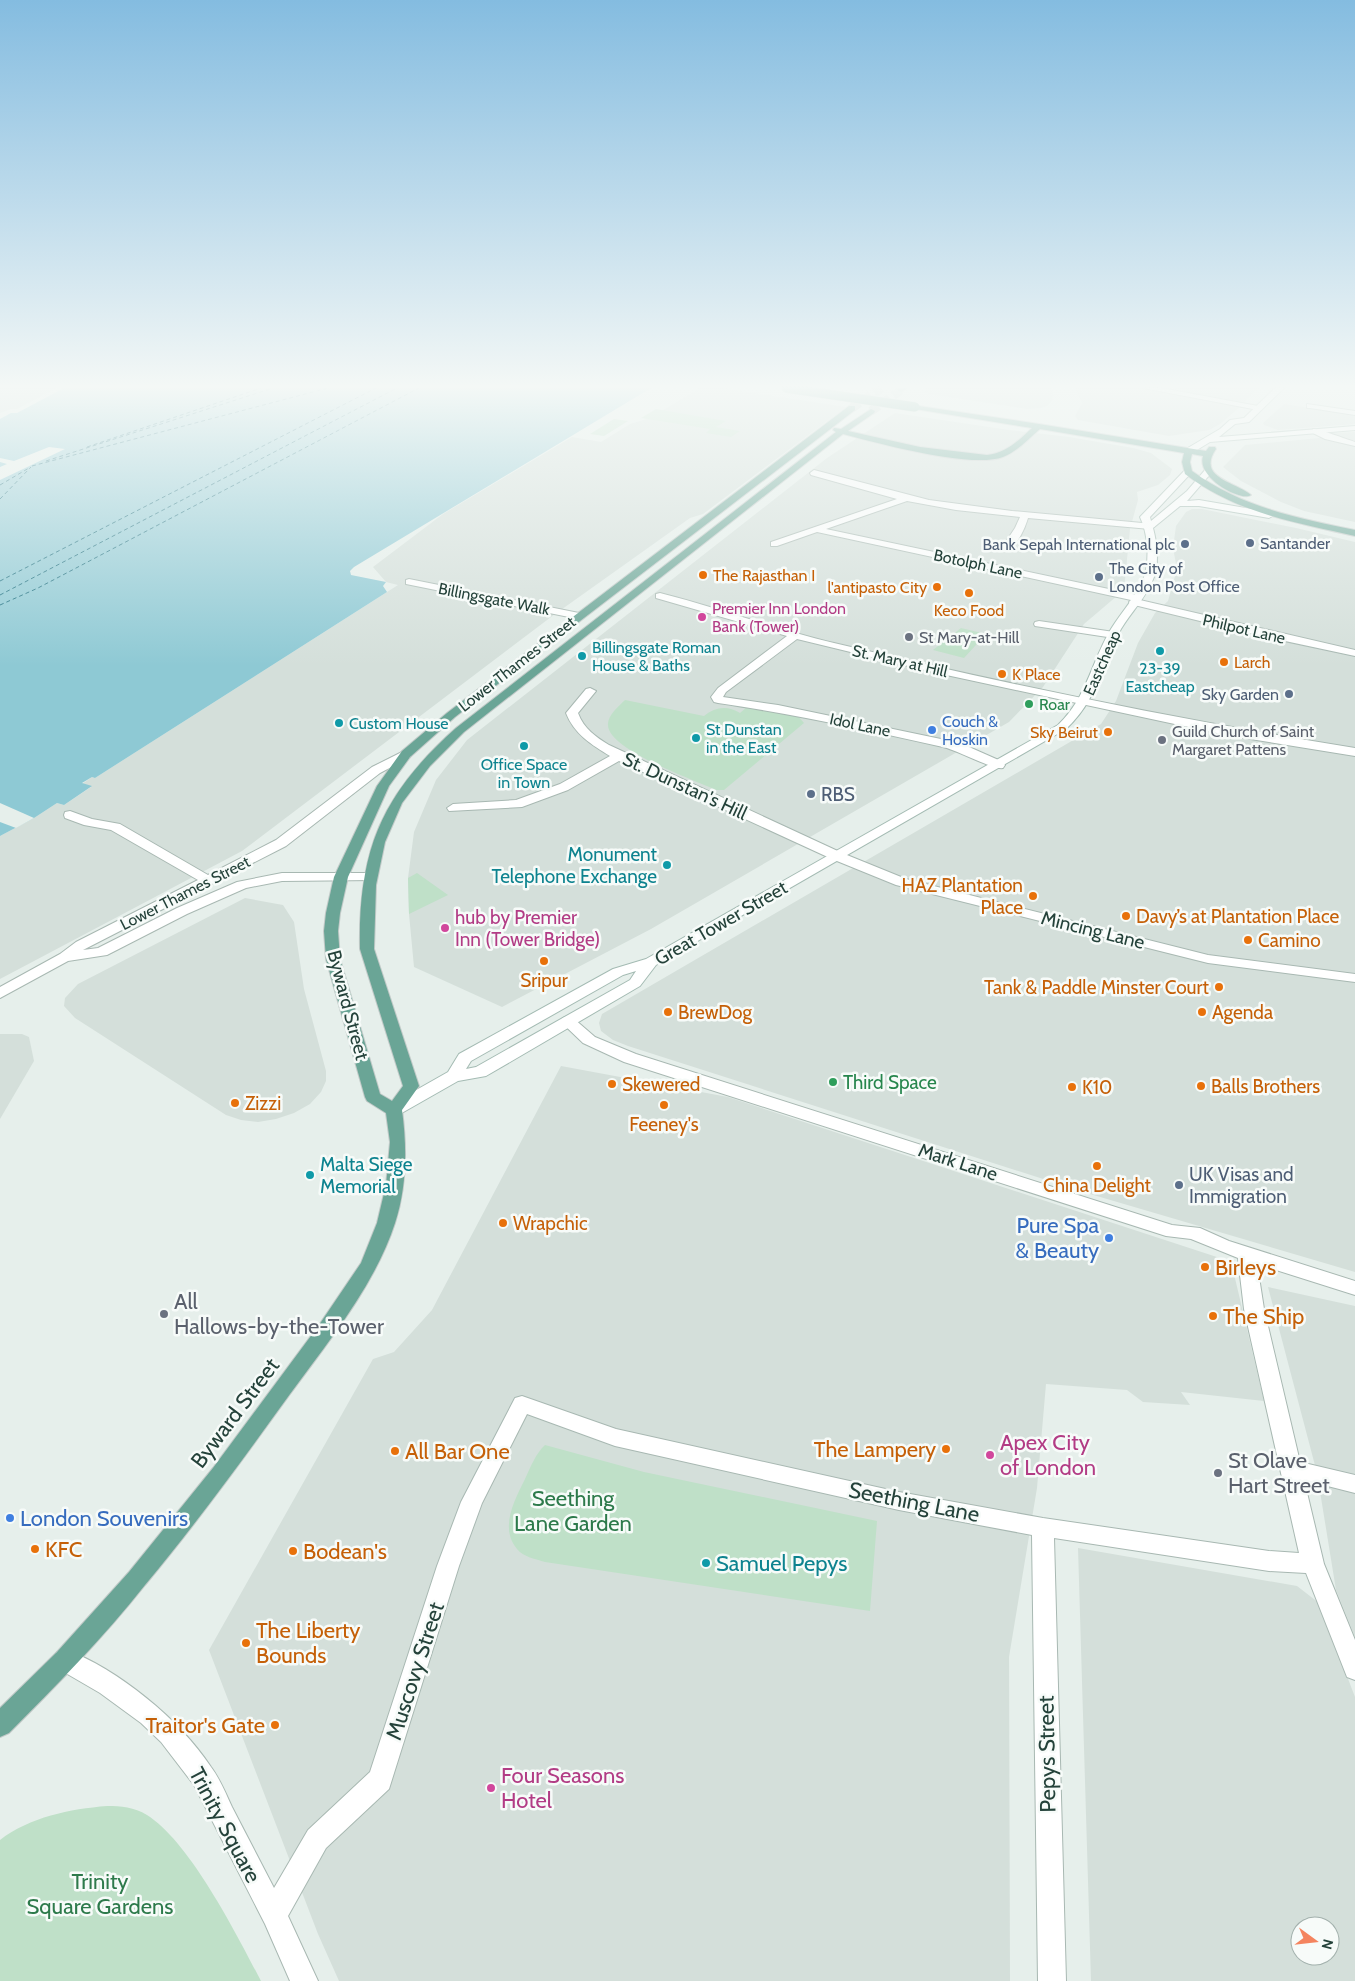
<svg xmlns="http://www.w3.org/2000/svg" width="1355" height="1981" font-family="Cabin,sans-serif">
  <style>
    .built { fill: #d4dfda; fill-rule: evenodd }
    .green { fill: #bfe0c8 }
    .water { fill: #8ec9d4 }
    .pier { fill: #e6efeb }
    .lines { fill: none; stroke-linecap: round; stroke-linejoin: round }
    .ferry { stroke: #1c6f80; stroke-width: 1; stroke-dasharray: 4 3; stroke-linecap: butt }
    .primary-tunnel { stroke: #bfccc8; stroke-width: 9; stroke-dasharray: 9 4.5; stroke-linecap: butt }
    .street-casing { stroke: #a8b8b2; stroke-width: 2 }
    .secondary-casing { stroke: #a4bbb3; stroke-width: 2 }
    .primary-casing { stroke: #c2cac8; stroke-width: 2 }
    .street { fill: #fff; fill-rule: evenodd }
    .secondary { fill: #fff; fill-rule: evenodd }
    .primary { fill: #6aa596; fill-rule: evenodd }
    .primary-bridge-casing { stroke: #c2cac8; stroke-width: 10; stroke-linecap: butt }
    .primary-bridge { stroke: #6aa596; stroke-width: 9 }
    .service-dot { fill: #5c6f8a; stroke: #f7fbf9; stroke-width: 2 }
    .food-dot { fill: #e8710a; stroke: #f7fbf9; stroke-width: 2 }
    .hotel-dot { fill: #d1479c; stroke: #f7fbf9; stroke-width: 2 }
    .worship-dot { fill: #6b7280; stroke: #f7fbf9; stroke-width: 2 }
    .culture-dot { fill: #0f9aa8; stroke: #f7fbf9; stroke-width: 2 }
    .leisure-dot { fill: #2e9e5b; stroke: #f7fbf9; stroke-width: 2 }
    .shop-dot { fill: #3f7fe0; stroke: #f7fbf9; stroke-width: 2 }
    .labels { text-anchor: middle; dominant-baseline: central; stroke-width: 5; stroke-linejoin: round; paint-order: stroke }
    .far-service-label { font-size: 16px; fill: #4e5e75; stroke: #f7fbf9; text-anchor: start }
    .far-street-label { font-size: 16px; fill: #24423a; stroke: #f7fbf9 }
    .far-food-label { font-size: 16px; fill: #c56008; stroke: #f7fbf9; text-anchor: start }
    .far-hotel-label { font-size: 16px; fill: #b23c85; stroke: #f7fbf9; text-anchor: start }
    .far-worship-label { font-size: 16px; fill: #5b616d; stroke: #f7fbf9; text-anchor: start }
    .far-culture-label { font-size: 16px; fill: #0d838f; stroke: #f7fbf9; text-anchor: start }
    .far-leisure-label { font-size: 16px; fill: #27864d; stroke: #f7fbf9; text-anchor: start }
    .far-shop-label { font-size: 16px; fill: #366cbe; stroke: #f7fbf9; text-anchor: start }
    .street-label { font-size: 19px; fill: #24423a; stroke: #f7fbf9 }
    .service-label { font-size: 19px; fill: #4e5e75; stroke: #f7fbf9; text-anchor: start }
    .culture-label { font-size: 19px; fill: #0d838f; stroke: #f7fbf9; text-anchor: end }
    .food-label { font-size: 19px; fill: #c56008; stroke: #f7fbf9; text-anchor: start }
    .hotel-label { font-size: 19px; fill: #b23c85; stroke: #f7fbf9; text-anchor: start }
    .leisure-label { font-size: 19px; fill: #27864d; stroke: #f7fbf9; text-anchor: start }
    .near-shop-label { font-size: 22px; fill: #366cbe; stroke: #f7fbf9; text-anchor: end }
    .near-food-label { font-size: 22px; fill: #c56008; stroke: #f7fbf9; text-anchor: start }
    .near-worship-label { font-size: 22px; fill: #5b616d; stroke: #f7fbf9; text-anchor: start }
    .near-street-label { font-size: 22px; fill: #24423a; stroke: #f7fbf9 }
    .near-hotel-label { font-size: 22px; fill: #b23c85; stroke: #f7fbf9; text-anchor: start }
    .near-park-label { font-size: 22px; fill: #2d7a4b; stroke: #f7fbf9 }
    .near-culture-label { font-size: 22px; fill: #0d838f; stroke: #f7fbf9; text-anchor: start }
  </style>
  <rect width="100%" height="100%" fill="#e6efeb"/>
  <g class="built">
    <path d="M0,388h57l-40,21h-6l-11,4z"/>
    <path d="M700,388h22l124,19 -143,107 -13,4 -139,99 -309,234 -242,128v-143l34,-18 23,-15 7,2 27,-18 -9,-3 10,-7 3,1 303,-193 -12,-3 -13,-15 70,-53 129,-77 29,5 29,-18 20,-6z"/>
    <path d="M926,388h124l3,5 -1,8 -5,5 -6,2 -14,1 -98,-15 -4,-2z"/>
    <path d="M1075,388h63l102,19 -20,17 -11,6 -40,6 -91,-16 -3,-4 7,-13z"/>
    <path d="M1176,388h83l-15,14 -70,-11z"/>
    <path d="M1284,404l71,11v9l-77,6 -14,-5 -1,-2z"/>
    <path d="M895,413l114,17 60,7 64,11 18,5 21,16 -2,6 -12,10 -21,7 1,8 -8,29 -6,61 -40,34 -41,63 -34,35 -358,207 -149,78 -88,-40 -5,-53 -1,-36 6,-46 22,-52 31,-40 360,-282z"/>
    <path d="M1355,432v90l-51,-11 -23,-9 -40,-21 -18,-14 22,-22 74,-7 15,-5z"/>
    <path d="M1192,509h10l94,19 59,14v730l-265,-78 -462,-148 -15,-6 -12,-9 -2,-8 3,-9 499,-290 15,-23 22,-58 17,-30 13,-12 9,-32 -4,-21 3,-22 10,-14z"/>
    <path d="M245,898l38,7 11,17 10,67 22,82v10l-5,11 -11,12 -16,9 -18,6 -18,3 -17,-2 -15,-5 -151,-97 -11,-12 1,-8 13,-14z"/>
    <path d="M0,1034h22l7,3 5,24 -34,58z"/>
    <path d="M561,1066l167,31 498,163 8,14 30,127 -83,-9 9,13 -47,-3 -16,-12 -81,-6 -9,104 -28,169 1,324h-671l-21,-47 -109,-284 164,-291 21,-7 38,-42z"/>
    <path d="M1268,1287l87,19v331l-19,-47 -19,-117z"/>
    <path d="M1078,1548l219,38 22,17 36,94v284h-264zM1300,1926h30v30h-30z"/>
  </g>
  <g class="green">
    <path d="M656,409l70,12 -10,6 24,4 -9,6 -25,-4 4,-4 -69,-11z"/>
    <path d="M614,419l14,2 -24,15 -14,-2z"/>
    <path d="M961,628l25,6 -22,24 -31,-8z"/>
    <path d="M625,700l79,16c11,-9 23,-11 36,-3l7,-6 50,8 7,8 -80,67h-8c-21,-10 -108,-40 -108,-65 -1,-9 11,-19 17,-25z"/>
    <path d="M417,873l31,22 -39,19 -1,-36z"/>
    <path d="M545,1445l99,27 233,49 -7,90 -325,-49c-9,-3 -22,-5 -28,-13 -18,-21 -2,-50 8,-70 5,-11 11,-26 20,-34z"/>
    <path d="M107,1806c14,0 27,1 40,9 43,27 90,120 114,166h-261v-141c30,-23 70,-31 107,-34z"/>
  </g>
  <path class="water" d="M64,388h587l-297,179 -4,4 1,4 35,7 -3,4 4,6 -292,186 -3,-1 -10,6 10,3 -28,19 -7,-2 -23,15 -34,18v-417l11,-6h6z"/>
  <g class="pier">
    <path d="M49,447l16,2 -65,31v-13l7,-3 -7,-2v-4l14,3z"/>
    <path d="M0,803l34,15 -18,10 -16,-6z"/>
  </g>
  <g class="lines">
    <g class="ferry">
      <path d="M87,447l174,-59"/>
      <path d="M46,461l227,-73"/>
      <path d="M32,466l296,-78"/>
      <path d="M0,485l29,-17"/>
      <path d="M0,499l31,-32"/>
      <path d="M0,581l376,-193"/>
      <path d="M0,595l397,-207"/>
      <path d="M0,605l38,-17 381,-200"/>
    </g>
    <g class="primary-tunnel">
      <path d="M852,408l29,-20"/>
      <path d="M871,411l30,-21"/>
    </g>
    <defs>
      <g id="street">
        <path d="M1143,388h18l97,18 4,2 -4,2z"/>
        <path d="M1307,404l48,7v4l-45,-7h-3z"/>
        <path d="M1313,429c6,0 33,10 42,13v4l-30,-7 -12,-6z"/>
        <path d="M814,470l115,30 83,11 141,13 2,2 -5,3 -122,-11c-3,10 -10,27 -20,31l-5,-3 12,-18 5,-11 -64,-7 -49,-9 -81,28 311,66 5,3 -2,2 215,50v6l-89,-19 -136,-33 -1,-2 2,-2 -314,-68 -40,14h-6v-4l126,-43 -86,-24 -1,-2z"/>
        <path d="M409,579l170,34 5,3 -5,3 -173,-35v-4z"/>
        <path d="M660,593c59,15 115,36 174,50 172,41 346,77 521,105v8l-129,-21 -289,-62 -140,-34 -71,53 -3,5 55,8 182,38 43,19 2,3 -2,3c-10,2 -46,-18 -60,-21 -75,-17 -149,-33 -225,-44l-4,-1 -3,-5 7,-9 69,-52 -131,-38v-4z"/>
        <path d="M1039,621l75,11 5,3 -5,3 -79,-12 -1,-2 1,-2z"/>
        <path d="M590,688l6,3 -18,22c6,16 18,24 31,32l233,108 64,26 302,76 147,19v8l-147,-19 -312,-78 -64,-26 -213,-98 -51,29 -46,17 -73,4 -2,-3 6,-4 63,-4 44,-16 50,-28c-18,-11 -36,-22 -44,-43l20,-24z"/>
        <path d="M406,750l4,1 2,3 -2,3 -30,16 -94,73 -203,104 15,-2 79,-40 60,-26 45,-9h88l5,1 2,3 -2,3 -93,1 -36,7 -59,26 -80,41 -39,6 -68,37v-11l60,-33 16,-12 122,-62 -87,-50 -27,-5 -19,-7 -1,-3 1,-3 5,-1 22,8 28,5 88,51 68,-35 96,-73z"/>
        <path d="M568,1016l5,2 22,19 41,17 536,171 28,3 29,13 126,40v14l-98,-31 7,45 36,153 55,13v18l-51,-13 20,84 31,76v40l-8,-3 -41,-104 -37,-2 -215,-33 12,443h-28l-6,-446 -133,-25 -284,-64 -88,-32 -45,89 -23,63 -70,223 -63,59 -38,68 30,65h-28l-25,-57 -71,-139 -33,-43 -20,-19 -41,-30 -43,-25 -4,-8 4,-8 8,-3c54,21 114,70 146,118 9,12 15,27 21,40 14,27 28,54 42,81l34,-58 62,-58 67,-206 24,-64 54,-104 7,-2 94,33 283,63 144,26 226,33 30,2 -55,-244 -6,-51 -47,-19 -25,-3 -542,-174 -41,-19 -23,-22 3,-3z"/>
      </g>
      <g id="secondary">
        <path d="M1275,388h9l-35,34 -14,2 -16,13 136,-11v4l-145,12 -18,11h-6v-4l34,-20 10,-9 14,-2z"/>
        <path d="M1208,469l4,3 -25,29 12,-1 70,12 5,3 -5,3 -70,-12h-19l-27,22c4,15 6,34 1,49 -7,20 -23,35 -33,52 -21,37 -22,69 -55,100l-410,236 -16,21 -154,90 -28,5 -58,33 -6,1 -6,-1 -2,-4 2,-4 60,-34 11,-18 154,-85 33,-10 412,-234c30,-29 33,-63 53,-96 11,-18 26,-33 33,-52 6,-18 4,-43 -4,-60l45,-47 7,2 -42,45 1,4 36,-30 18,-21zM636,971l-6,9 -154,87 -10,2 5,-8 152,-86z"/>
      </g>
      <g id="primary">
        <path d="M899,388h8l-6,4 -4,-2z"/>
        <path d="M912,405l127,19 167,27 3,-4h6l1,2c-20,29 20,33 35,46 -9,7 -55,-17 -48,-39l-11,-2 -2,8 2,9c49,36 105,47 163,59v6c-62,-14 -118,-23 -170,-62l-3,-12 2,-9 -144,-24c-12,10 -23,23 -37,28 -32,12 -126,-14 -160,-23l-379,298 -34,34 -28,37 -17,39 -9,43 -2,64 45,137 -17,24c5,38 5,76 -7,113 -20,62 -67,119 -105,171 -47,65 -94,130 -145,191 -42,53 -89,101 -136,148l-9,4v-29l57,-56 72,-80 84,-104 106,-143 42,-62 16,-40 9,-38 4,-43 -4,-29 -19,-12 -2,-4 -39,-138 -2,-28 2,-18 8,-36 43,-91 25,-35 45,-38 402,-307h6v4l-400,307 -45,40 -21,29 -41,91 -8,36 -2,18 2,28 40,135 12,7 11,-15 -43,-137c-2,-99 22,-155 96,-221l380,-296 -3,-2 1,-2 7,1 30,-20 4,2 -1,2 -26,18 72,16 67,8c19,-2 31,-14 45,-27l-117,-19h-3z"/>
      </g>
    </defs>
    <use href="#street" class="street-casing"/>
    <use href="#secondary" class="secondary-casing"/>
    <use href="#primary" class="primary-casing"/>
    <use href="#street" class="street"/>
    <use href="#secondary" class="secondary"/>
    <use href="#primary" class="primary"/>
    <defs>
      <path id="primary-bridge" d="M786,388l129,19"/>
    </defs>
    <use href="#primary-bridge" class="primary-bridge-casing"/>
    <use href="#primary-bridge" class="primary-bridge"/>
  </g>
  <linearGradient id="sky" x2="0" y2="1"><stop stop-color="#84bce0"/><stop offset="0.58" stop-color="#f4f8f6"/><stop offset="1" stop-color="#f4f8f6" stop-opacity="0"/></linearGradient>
  <rect width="1355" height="666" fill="url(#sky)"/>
  <g class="service-dot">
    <circle cx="1250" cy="543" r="5"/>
    <circle cx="1185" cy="544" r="5"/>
    <circle cx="1099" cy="577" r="5"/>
    <circle cx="1289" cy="694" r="5"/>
    <circle cx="811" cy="794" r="5"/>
    <circle cx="1179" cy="1185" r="5"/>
  </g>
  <g class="food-dot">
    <circle cx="703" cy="575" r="5"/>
    <circle cx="937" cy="587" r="5"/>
    <circle cx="969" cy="593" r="5"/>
    <circle cx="1224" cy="662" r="5"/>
    <circle cx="1002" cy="674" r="5"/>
    <circle cx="1108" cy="732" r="5"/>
    <circle cx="1033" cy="896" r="5"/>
    <circle cx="1126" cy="916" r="5"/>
    <circle cx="1248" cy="940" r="5"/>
    <circle cx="544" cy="961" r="5"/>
    <circle cx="1219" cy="987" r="5"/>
    <circle cx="668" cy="1012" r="5"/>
    <circle cx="1202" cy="1012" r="5"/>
    <circle cx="612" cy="1084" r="5"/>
    <circle cx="1201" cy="1086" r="5"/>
    <circle cx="1072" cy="1087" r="5"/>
    <circle cx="235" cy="1103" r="5"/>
    <circle cx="664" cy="1105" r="5"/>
    <circle cx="1097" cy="1166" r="5"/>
    <circle cx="503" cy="1223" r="5"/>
    <circle cx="1205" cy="1267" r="5"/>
    <circle cx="1213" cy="1316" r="5"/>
    <circle cx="946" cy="1449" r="5"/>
    <circle cx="395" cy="1451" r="5"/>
    <circle cx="35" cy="1549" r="5"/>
    <circle cx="293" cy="1551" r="5"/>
    <circle cx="246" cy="1643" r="5"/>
    <circle cx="275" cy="1725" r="5"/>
  </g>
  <g class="hotel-dot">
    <circle cx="702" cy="617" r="5"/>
    <circle cx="445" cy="928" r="5"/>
    <circle cx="990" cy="1455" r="5"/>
    <circle cx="491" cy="1788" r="5"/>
  </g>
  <g class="worship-dot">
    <circle cx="909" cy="637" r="5"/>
    <circle cx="1162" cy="740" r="5"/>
    <circle cx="164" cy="1314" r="5"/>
    <circle cx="1218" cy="1473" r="5"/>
  </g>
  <g class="culture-dot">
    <circle cx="1160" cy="651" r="5"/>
    <circle cx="582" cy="656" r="5"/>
    <circle cx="339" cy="723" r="5"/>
    <circle cx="696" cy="738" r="5"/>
    <circle cx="524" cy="746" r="5"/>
    <circle cx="667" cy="865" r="5"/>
    <circle cx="310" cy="1175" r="5"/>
    <circle cx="706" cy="1563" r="5"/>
  </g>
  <g class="leisure-dot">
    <circle cx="1029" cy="704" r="5"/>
    <circle cx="833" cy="1082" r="5"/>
  </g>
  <g class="shop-dot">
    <circle cx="932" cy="730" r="5"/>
    <circle cx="1109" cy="1238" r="5"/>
    <circle cx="10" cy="1518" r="5"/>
  </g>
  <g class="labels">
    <g class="far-service-label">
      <text x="1260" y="543">Santander</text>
      <text x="1175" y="544" text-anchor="end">Bank Sepah International plc</text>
      <text x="1109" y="568">The City of<tspan x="1109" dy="18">London Post Office</tspan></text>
      <text x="1279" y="694" text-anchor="end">Sky Garden</text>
    </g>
    <g class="far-street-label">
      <text transform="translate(978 564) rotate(12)">Botolph Lane</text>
      <text transform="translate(494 599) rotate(11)">Billingsgate Walk</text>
      <text transform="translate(1244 629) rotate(13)">Philpot Lane</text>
      <text transform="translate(900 661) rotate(13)">St. Mary at Hill</text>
      <text transform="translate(1102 663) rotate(-66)">Eastcheap</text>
      <text transform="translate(517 664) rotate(-38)">Lower Thames Street</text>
      <text transform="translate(860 725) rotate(12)">Idol Lane</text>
      <text transform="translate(185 893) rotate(-27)">Lower Thames Street</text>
    </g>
    <g class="far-food-label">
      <text x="713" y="575">The Rajasthan I</text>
      <text x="927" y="587" text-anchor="end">l'antipasto City</text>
      <text x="969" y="610" text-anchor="middle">Keco Food</text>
      <text x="1234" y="662">Larch</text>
      <text x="1012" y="674">K Place</text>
      <text x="1098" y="732" text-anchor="end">Sky Beirut</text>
    </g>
    <g class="far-hotel-label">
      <text x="712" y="608">Premier Inn London<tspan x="712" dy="18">Bank (Tower)</tspan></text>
    </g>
    <g class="far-worship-label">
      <text x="919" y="637">St Mary-at-Hill</text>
      <text x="1172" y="731">Guild Church of Saint<tspan x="1172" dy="18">Margaret Pattens</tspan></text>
    </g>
    <g class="far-culture-label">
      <text x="592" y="647">Billingsgate Roman<tspan x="592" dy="18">House &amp; Baths</tspan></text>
      <text x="1160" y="668" text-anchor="middle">23-39<tspan x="1160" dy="18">Eastcheap</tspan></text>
      <text x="349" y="723">Custom House</text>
      <text x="706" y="729">St Dunstan<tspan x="706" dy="18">in the East</tspan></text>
      <text x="524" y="764" text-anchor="middle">Office Space<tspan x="524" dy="18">in Town</tspan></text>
    </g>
    <g class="far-leisure-label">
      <text x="1039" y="704">Roar</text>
    </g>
    <g class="far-shop-label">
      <text x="942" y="721">Couch &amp;<tspan x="942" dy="18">Hoskin</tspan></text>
    </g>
    <g class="street-label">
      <text transform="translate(685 786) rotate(25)">St. Dunstan's Hill</text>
      <text transform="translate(721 923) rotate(-30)">Great Tower Street</text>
      <text transform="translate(1093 930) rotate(14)">Mincing Lane</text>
      <text transform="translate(348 1005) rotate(75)">Byward Street</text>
      <text transform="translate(958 1162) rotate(18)">Mark Lane</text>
    </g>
    <g class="service-label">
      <text x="821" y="794">RBS</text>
      <text x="1189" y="1174">UK Visas and<tspan x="1189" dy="22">Immigration</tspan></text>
    </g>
    <g class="culture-label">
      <text x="657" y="854">Monument<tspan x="657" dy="22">Telephone Exchange</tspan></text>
      <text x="320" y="1164" text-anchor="start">Malta Siege<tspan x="320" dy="22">Memorial</tspan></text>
    </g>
    <g class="food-label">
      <text x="1023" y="885" text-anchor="end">HAZ Plantation<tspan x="1023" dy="22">Place</tspan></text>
      <text x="1136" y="916">Davy’s at Plantation Place</text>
      <text x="1258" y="940">Camino</text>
      <text x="544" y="980" text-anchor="middle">Sripur</text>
      <text x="1209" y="987" text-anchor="end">Tank &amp; Paddle Minster Court</text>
      <text x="678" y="1012">BrewDog</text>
      <text x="1212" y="1012">Agenda</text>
      <text x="622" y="1084">Skewered</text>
      <text x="1211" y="1086">Balls Brothers</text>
      <text x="1082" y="1087">K10</text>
      <text x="245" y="1103">Zizzi</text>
      <text x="664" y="1124" text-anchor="middle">Feeney's</text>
      <text x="1097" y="1185" text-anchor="middle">China Delight</text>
      <text x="513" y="1223">Wrapchic</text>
    </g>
    <g class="hotel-label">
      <text x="455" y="917">hub by Premier<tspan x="455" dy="22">Inn (Tower Bridge)</tspan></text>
    </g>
    <g class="leisure-label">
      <text x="843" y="1082">Third Space</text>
    </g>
    <g class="near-shop-label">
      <text x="1099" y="1225">Pure Spa<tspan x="1099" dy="25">&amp; Beauty</tspan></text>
      <text x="20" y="1518" text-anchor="start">London Souvenirs</text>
    </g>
    <g class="near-food-label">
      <text x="1215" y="1267">Birleys</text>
      <text x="1223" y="1316">The Ship</text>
      <text x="936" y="1449" text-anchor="end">The Lampery</text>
      <text x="405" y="1451">All Bar One</text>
      <text x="45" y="1549">KFC</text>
      <text x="303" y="1551">Bodean's</text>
      <text x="256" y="1630">The Liberty<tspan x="256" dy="25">Bounds</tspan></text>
      <text x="265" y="1725" text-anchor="end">Traitor's Gate</text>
    </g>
    <g class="near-worship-label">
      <text x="174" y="1301">All<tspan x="174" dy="25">Hallows-by-the-Tower</tspan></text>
      <text x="1228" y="1460">St Olave<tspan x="1228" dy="25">Hart Street</tspan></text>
    </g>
    <g class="near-street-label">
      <text transform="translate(235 1413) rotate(-53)">Byward Street</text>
      <text transform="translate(914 1502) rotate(11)">Seething Lane</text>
      <text transform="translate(415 1671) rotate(-72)">Muscovy Street</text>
      <text transform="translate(1047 1754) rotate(-91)">Pepys Street</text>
      <text transform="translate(225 1825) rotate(62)">Trinity Square</text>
    </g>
    <g class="near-hotel-label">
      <text x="1000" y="1442">Apex City<tspan x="1000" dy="25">of London</tspan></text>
      <text x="501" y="1775">Four Seasons<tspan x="501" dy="25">Hotel</tspan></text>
    </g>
    <g class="near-park-label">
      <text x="573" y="1498">Seething<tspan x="573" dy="25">Lane Garden</tspan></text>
      <text x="100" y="1881">Trinity<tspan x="100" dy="25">Square Gardens</tspan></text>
    </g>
    <g class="near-culture-label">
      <text x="716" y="1563">Samuel Pepys</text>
    </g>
  </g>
  <g transform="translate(1315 1941) rotate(105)"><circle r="24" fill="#f7fbf9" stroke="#a3b1ad"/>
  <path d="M0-4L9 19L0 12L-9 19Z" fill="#f4845f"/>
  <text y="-8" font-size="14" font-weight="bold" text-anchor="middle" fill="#24423a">N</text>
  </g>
</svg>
